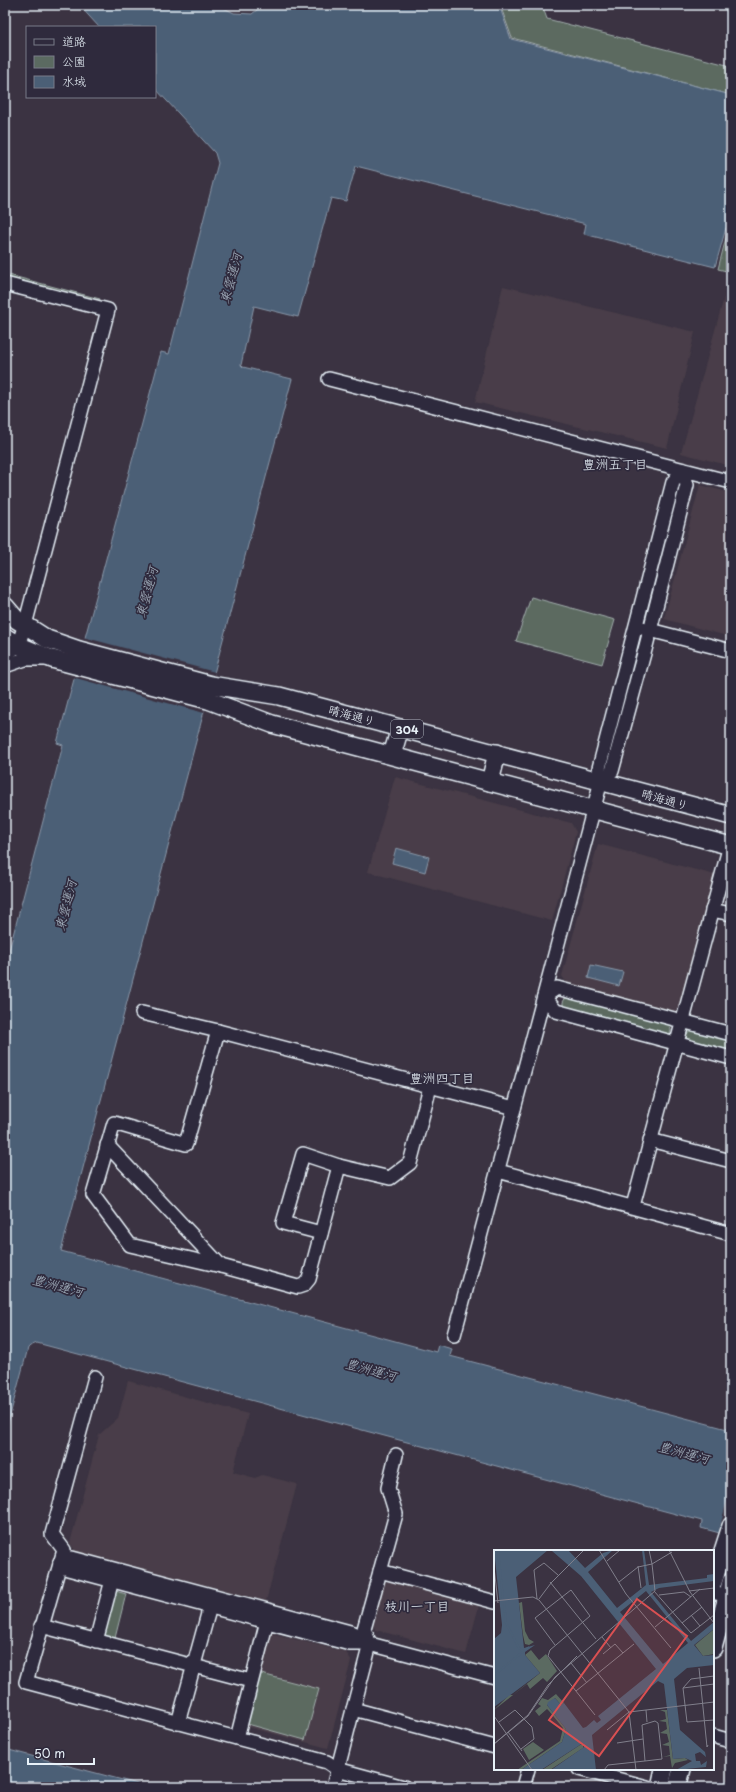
<svg xmlns="http://www.w3.org/2000/svg" width="736" height="1792" font-family="'Playpen Sans','Klee One',sans-serif">
  <style>
    .built { fill: #493e48 }
    .green { fill: #5b6a61; stroke: #a2aeac }
    .water { fill: #4b5f76; stroke: #8a99aa }
    .pier { fill: #3b3342 }
    .lines { fill: none; stroke-linecap: round; stroke-linejoin: round }
    .minor-casing { stroke: #e8f1f8; stroke-width: 16 }
    .major-casing { stroke: #e8f1f8; stroke-width: 20 }
    .minor { stroke: #2f2a3d; stroke-width: 13 }
    .major { stroke: #2f2a3d; stroke-width: 17 }
    .labels { text-anchor: middle; dominant-baseline: central; stroke-width: 3.5; stroke-linejoin: round; paint-order: stroke }
    .shield { fill: #2f2a3d; stroke: #b0b5c0; stroke-width: 1 }
    .shield-label { font-size: 11px; font-weight: bold; fill: #e8f1f8 }
    .street-label { font-size: 12px; fill: #e8f1f8; stroke: #2f2a3d }
    .water-label { font-size: 13px; font-style: italic; fill: #a9b7c4; stroke: #2f2a3d }
    .neighbourhood-label { font-size: 13px; fill: #e8f1f8; stroke: #2f2a3d }
    .inset-river { fill: none; stroke: #4b5f76; stroke-width: 2 }
    .inset-road { fill: none; stroke: #807f8b; stroke-width: 1 }
    .view { fill: #da5052; fill-opacity: 0.15; stroke: #da5052; stroke-width: 2 }
    .inset-edge { fill: none; stroke: #e8f1f8; stroke-width: 2 }
  </style>
  <rect width="100%" height="100%" fill="#3b3342"/>
  <filter id="ink" filterUnits="userSpaceOnUse"><feTurbulence type="fractalNoise" baseFrequency=".025" numOctaves="2"/><feDisplacementMap in="SourceGraphic" scale="8" xChannelSelector="R" yChannelSelector="G"/><feConvolveMatrix kernelMatrix="1 2 1 2 8 2 1 2 1" color-interpolation-filters="sRGB"/></filter>
  <g filter="url(#ink)">
    <g class="built">
      <path d="M730,276h1v190l-50,-13z"/>
      <path d="M503,286l192,46 -28,116 -192,-46z"/>
      <path d="M700,485l31,8v144l-67,-18z"/>
      <path d="M395,777l176,46 5,9 -24,89 -184,-49z"/>
      <path d="M598,844l117,31 -36,138 -3,2 -108,-30 -6,-9z"/>
      <path d="M128,1381l120,33 -15,58 22,6 7,-3 35,9 -31,117 -191,-50 -5,-8 29,-108 19,-17z"/>
      <path d="M389,1581l13,4 1,-4 77,21 -14,52 -90,-24 -3,-4 11,-43z"/>
      <path d="M267,1632l79,20 5,9 -23,87 -85,-22z"/>
    </g>
    <g class="green">
      <path d="M500,5h42l5,14 184,47v29l-219,-57z"/>
      <path d="M728,230l3,1v41l-13,-3z"/>
      <path d="M5,274l95,25 -2,6 -93,-25z"/>
      <path d="M531,597l84,23 -13,44 -86,-23z"/>
      <path d="M566,997l104,26 1,8 -2,4 -106,-28v-5z"/>
      <path d="M690,1030l41,7v18l-44,-15 -1,-5z"/>
      <path d="M112,1590l14,4 -12,48 -15,-4z"/>
      <path d="M258,1673l61,16 -14,51 -61,-17z"/>
    </g>
    <g class="water">
      <path d="M79,5h139l16,8 18,1 11,-9h236l12,34 220,56v134l-5,-1 -11,39 -131,-33 2,-10 -230,-58 -10,35 -15,-3 -33,119 -44,-11 -13,59 2,2 49,12 -231,872 375,101 2,-7 14,4 -2,7 281,74v106l-30,-8 1,-7 -665,-178 -7,3 -2,2 -23,86v-468l58,-221 -6,-2 104,-391 8,2 49,-191 -3,-10 -60,-65v-61h-56z"/>
      <path d="M396,848l33,9 -4,15 -33,-9z"/>
      <path d="M591,965l32,7 -4,14 -31,-8z"/>
      <path d="M5,1749l144,38h-144z"/>
    </g>
    <g class="pier">
      <path d="M83,637l132,35 -11,41 -132,-36z"/>
      <path d="M731,1486v52l-13,-4z"/>
    </g>
    <g class="lines">
      <defs>
        <g id="minor">
          <path d="M5,284l103,26 -83,315 -7,20 -13,11"/>
          <path d="M329,379l402,103"/>
          <path d="M642,628l89,23"/>
          <path d="M5,666l20,-7h21"/>
          <path d="M601,781l11,-10 34,-125 41,-161 -4,-15"/>
          <path d="M712,910l19,4"/>
          <path d="M142,1013l76,18 296,77"/>
          <path d="M218,1031l-32,113 -72,-21 -21,72 37,50 91,21"/>
          <path d="M731,1034l-174,-46 -13,9 12,14 175,47"/>
          <path d="M650,1140l81,21"/>
          <path d="M107,1145l114,121 77,21 6,-2 5,-6 30,-113 51,12 20,-15 20,-76"/>
          <path d="M498,1171l233,63"/>
          <path d="M633,1206l97,-361"/>
          <path d="M321,1233l-38,-10 20,-69 36,12"/>
          <path d="M454,1335l147,-554 -2,-13 74,-286 10,-12"/>
          <path d="M95,1377l-43,157 12,16 -38,132 301,80 10,7 67,18"/>
          <path d="M60,1562l8,7 282,75h20l125,33"/>
          <path d="M60,1562l12,-4 282,75 16,11"/>
          <path d="M380,1571l115,31"/>
          <path d="M713,1592l14,4"/>
          <path d="M41,1626l210,55"/>
          <path d="M96,1641l16,-61"/>
          <path d="M353,1709l142,38"/>
          <path d="M178,1723l34,-124"/>
          <path d="M713,1736l18,5"/>
          <path d="M237,1738l30,-117"/>
          <path d="M579,1769l68,18"/>
          <path d="M333,1787l37,-143 -6,-15 32,-115 -8,-26 8,-33"/>
          <path d="M523,1787l5,-18"/>
        </g>
        <g id="major">
          <path d="M5,606l12,14 16,10 14,9 32,11 132,35 68,11 452,120"/>
          <path d="M5,637l13,8 34,14 156,41 64,24 459,122"/>
          <path d="M392,755l8,-27"/>
          <path d="M490,782l7,-29"/>
          <path d="M713,1582l18,-56"/>
          <path d="M713,1648l18,-66"/>
          <path d="M660,1787l4,-18"/>
          <path d="M677,1787l5,-18"/>
        </g>
      </defs>
      <use href="#minor" class="minor-casing"/>
      <use href="#major" class="major-casing"/>
      <use href="#minor" class="minor"/>
      <use href="#major" class="major"/>
    </g>
  </g>
  <g class="labels">
    <rect class="shield" x="391" y="720" width="32" height="18" rx="3"/>
    <g class="shield-label">
      <text x="407" y="729">304</text>
    </g>
    <g class="street-label">
      <text transform="translate(352 715) rotate(15)">晴海通り</text>
      <text transform="translate(665 799) rotate(16)">晴海通り</text>
    </g>
    <g class="water-label">
      <text transform="translate(230 278) rotate(-75)">東雲運河</text>
      <text transform="translate(146 592) rotate(-75)">東雲運河</text>
      <text transform="translate(65 905) rotate(-76)">東雲運河</text>
      <text transform="translate(58 1285) rotate(15)">豊洲運河</text>
      <text transform="translate(371 1369) rotate(15)">豊洲運河</text>
      <text transform="translate(684 1452) rotate(15)">豊洲運河</text>
    </g>
    <g class="neighbourhood-label">
      <text x="615" y="463">豊洲五丁目</text>
      <text x="442" y="1077">豊洲四丁目</text>
      <text x="417" y="1605">枝川一丁目</text>
    </g>
  </g>
  <g transform="translate(494 1550)">
    <rect width="220" height="220" fill="#3b3342"/>
    <path d="M28,52l3,29 4,8 5,3 -5,3 -4,-1 -2,-9 -4,-32zM220,79v25l-11,2 -8,-11zM37,100l8,10 7,-6 11,17 -10,11 -4,-4 -13,11 -3,-5 -33,26 15,-15h4l27,-22 -15,-18zM62,144l8,9 -3,2 -6,-7 -8,7 19,24 -4,13 -41,28h-4l43,-29 3,-13 -14,-17 -2,-2 -8,7 -4,-5 6,-5 -3,-2 4,-6 6,2zM166,160h7l6,49 12,-1 3,2 -13,3 -3,5 -2,-12 -7,1 7,-2 -1,-9 -7,-1 7,-3 -2,-8 -7,-1 7,-4 -1,-7 -7,-1 7,-2 -1,-7zM39,192l11,8 -15,10 -6,-11zM86,195h3v3l-33,22h-8z" fill="#5b6a61"/>
    <path d="M0,0h54l-32,27 8,71 11,-3 -10,7v3l15,18 -46,34v-68l7,-6 1,-8zM74,0l17,18 18,-15 10,-3 -25,22 29,36 29,-23 -4,-35h2l5,35 58,-7v-3l7,-1v7l-55,7 -8,4 40,49 23,-19v7l-20,16 9,11 11,-1v10l-27,3 -13,11 6,51 25,22 1,5 -6,-5 -5,2 1,7h4l1,4 6,-4 -1,6 -30,3 16,-9 -7,-3 -12,1 -9,-75 -6,-3 -66,54 4,35h-45l33,-23 -1,-4 -42,27h-20l41,-28 4,-13 -19,-24 1,-3 7,-4 6,7 3,-2 19,25 3,-1 8,-7 3,3 4,-3 -3,-4 58,-47 -75,-93 -29,-25zM152,41l42,52 -25,21 -43,-52z" fill="#4b5f76" fill-rule="evenodd"/>
    <path class="inset-river" d="M4,0l5,49M10,52l2,21 13,25 4,3 6,-4M0,125l30,-24"/>
    <path class="inset-road" d="M105,0l27,44 45,54M175,0l21,42 24,31M113,11l13,-11M144,16l3,22M0,17l4,36M56,32l46,57M125,32l19,-15 14,-3 -3,-14M160,41l37,42 23,-18M195,41l25,-3M165,45l25,-3 7,5M43,49l-3,-29 10,-7 14,12M45,49l12,-16 33,-33M0,51l39,-4 6,3 90,112 7,58M197,65l9,11M188,73l20,-16M161,77l45,-38M108,87l9,11M61,95l-20,-27 36,-28 19,26 -40,34 -2,6 47,59M109,104l12,-10 8,9M77,113l16,20M205,118l8,79 1,-2M220,134l-31,4 4,34 27,-2M189,138l8,-9 23,-3M82,141l58,-47M152,160l1,12M0,166l38,54M161,171l3,2 4,36 -17,2 -3,-36zM5,172l16,-12 17,17 2,12 -13,10M113,180l22,-18 85,-10M14,182l14,19M123,193l26,-4M0,194l34,-28 27,-39 100,-86 -3,-27 20,-12M0,194l34,-29 20,-30 29,-29M110,220l4,-5 37,-4"/>
    <path class="view" d="M143,49l50,37 -88,120 -50,-36z"/>
    <rect width="220" height="220" class="inset-edge"/>
  </g>
  <rect width="736" height="1792" fill="none" stroke="#2f2a3d" stroke-width="20"/>
  <rect x="10" y="10" width="716" height="1772" fill="none" stroke="#e8f1f8" stroke-width="1.5" filter="url(#ink)"/>
  <rect x="26" y="26" width="130" height="72" fill="#2f2a3d" stroke="#797a88"/>
  <rect x="34" y="39" width="20" height="6" fill="#2f2a3d" stroke="#797a88"/>
  <text x="62" y="46" font-size="12" fill="#e8f1f8">道路</text>
  <rect x="34" y="56" width="20" height="12" fill="#5b6a61" stroke="#797a88"/>
  <text x="62" y="66" font-size="12" fill="#e8f1f8">公園</text>
  <rect x="34" y="76" width="20" height="12" fill="#4b5f76" stroke="#797a88"/>
  <text x="62" y="86" font-size="12" fill="#e8f1f8">水域</text>
  <path d="M28 1758v6h66v-6" fill="none" stroke="#e8f1f8" stroke-width="2"/>
  <text x="34" y="1758" font-size="12" fill="#e8f1f8" stroke="#2f2a3d" stroke-width="3" paint-order="stroke">50 m</text>
</svg>
